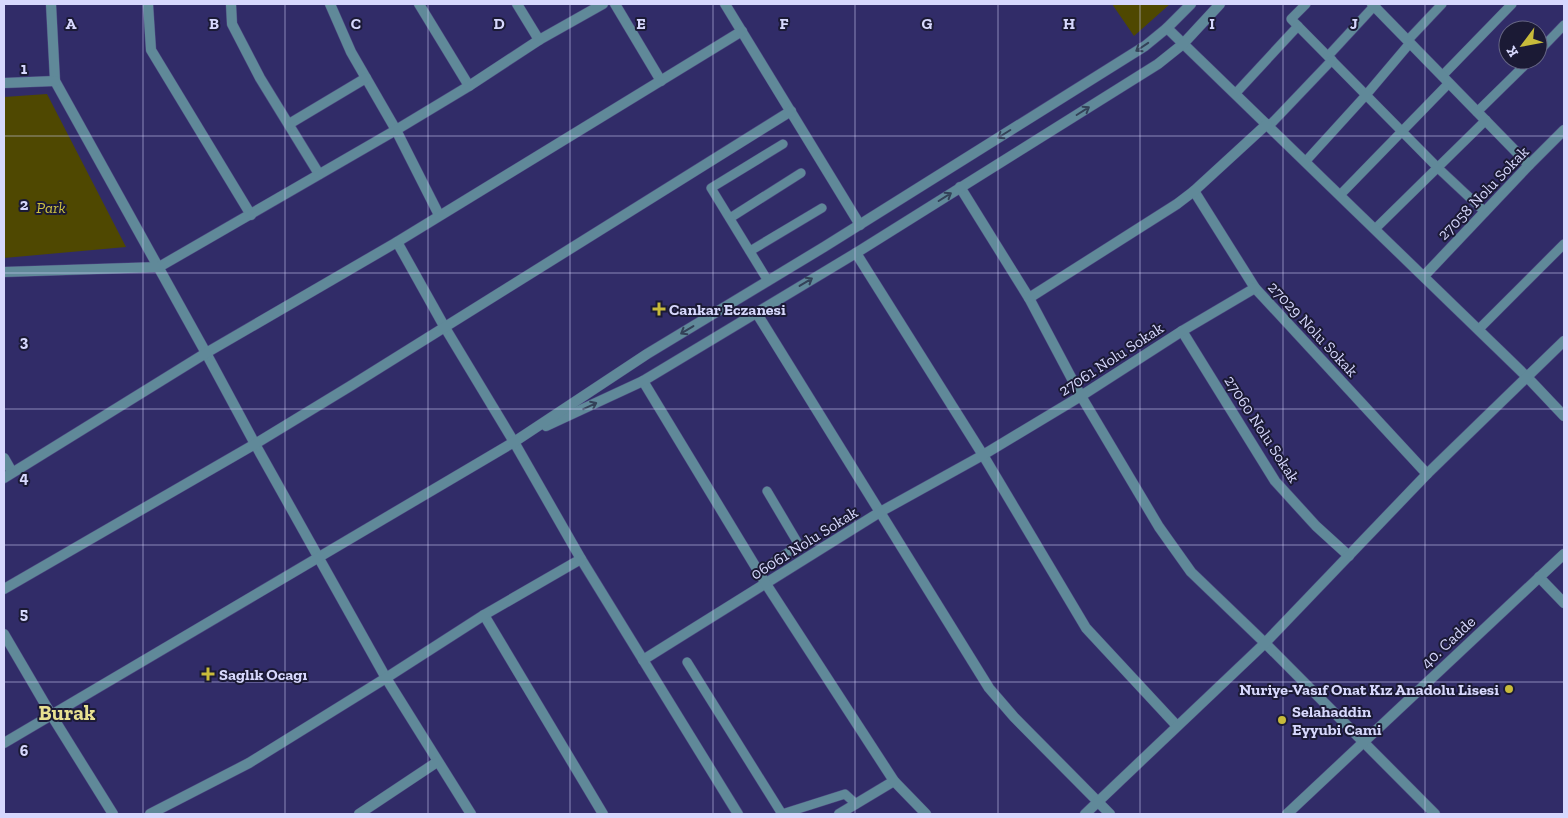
<svg xmlns="http://www.w3.org/2000/svg" width="1568" height="818" font-family="'Zilla Slab',serif">
  <style>
    .green { fill: #4f4801 }
    .lines { fill: none; stroke-linecap: round; stroke-linejoin: round }
    .service-casing { stroke: #4c4880; stroke-width: 10 }
    .minor-casing { stroke: #4c4880; stroke-width: 11 }
    .tertiary-casing { stroke: #4c4880; stroke-width: 11 }
    .service { stroke: #608999; stroke-width: 9 }
    .minor { stroke: #608999; stroke-width: 10 }
    .tertiary { stroke: #608999; stroke-width: 10 }
    .oneway { stroke: #334158 }
    .grid { fill: none; stroke: #d7d8fd; stroke-width: 1; stroke-opacity: 0.55 }
    .poi-dot { fill: #c8bb3b; stroke: #1b1a35; stroke-width: 2 }
    .labels { text-anchor: middle; dominant-baseline: central; stroke-width: 4; stroke-linejoin: round; paint-order: stroke }
    .street-label { font-size: 16px; fill: #d7d8fd; stroke: #1b1a35 }
    .park-label { font-size: 16px; font-style: italic; fill: #cec244; stroke: #1b1a35 }
    .poi-label { font-size: 16px; font-weight: bold; fill: #d7d8fd; stroke: #1b1a35; text-anchor: start }
    .district-label { font-size: 21px; font-weight: bold; fill: #e8e091; stroke: #1b1a35 }
    .grid-label { font-size: 16px; text-anchor: middle; font-weight: bold; fill: #d7d8fd; stroke: #1b1a35; stroke-width: 4; stroke-linejoin: round; paint-order: stroke }
  </style>
  <rect width="100%" height="100%" fill="#312c68"/>
  <g class="green">
    <path d="M1112,4h58l-36,32z"/>
    <path d="M47,94l79,153 -122,11v-161z"/>
  </g>
  <g class="lines">
    <defs>
      <g id="service">
        <path d="M1306,4l-15,15 147,149 47,44"/>
        <path d="M1408,40l34,-36"/>
        <path d="M1538,52l26,-27"/>
        <path d="M1328,56l48,-52"/>
        <path d="M1442,76l70,-72"/>
        <path d="M1235,94l63,-68"/>
        <path d="M1477,112l53,-52"/>
        <path d="M1269,126l63,-66"/>
        <path d="M1305,162l61,-67 44,-52"/>
        <path d="M1340,195l109,-112"/>
        <path d="M730,218l71,-45"/>
        <path d="M1375,229l111,-109"/>
        <path d="M750,251l72,-43"/>
        <path d="M768,281l-57,-93 72,-44"/>
        <path d="M1479,329l85,-85"/>
        <path d="M759,572l40,-27 -32,-54"/>
        <path d="M687,662l95,152"/>
        <path d="M782,814l63,-20 11,10"/>
      </g>
      <g id="minor">
        <path d="M51,4l4,77 151,272 49,91 131,234 85,136"/>
        <path d="M148,4l3,46 100,165"/>
        <path d="M231,4l1,20 28,54 59,96"/>
        <path d="M330,4l21,48 45,78 43,85"/>
        <path d="M419,4l50,82"/>
        <path d="M517,4l22,36"/>
        <path d="M615,4l46,77"/>
        <path d="M725,4l135,221"/>
        <path d="M1372,4l157,161"/>
        <path d="M1167,28l360,349 37,39"/>
        <path d="M4,83l51,-2"/>
        <path d="M289,124l77,-46"/>
        <path d="M960,187l69,111 52,98 78,131 32,45 74,71 170,171"/>
        <path d="M1194,191l61,97 172,186"/>
        <path d="M397,242l47,84 70,116 67,117 157,255"/>
        <path d="M856,253l127,202 103,173 91,98"/>
        <path d="M4,272l155,-5 237,-137 73,-44 70,-46 64,-36"/>
        <path d="M1424,276l105,-111 35,-35"/>
        <path d="M1029,298l148,-94 17,-13 73,-67"/>
        <path d="M756,312l233,376 25,29 96,97"/>
        <path d="M1182,331l93,150 41,45 33,30"/>
        <path d="M4,458l8,14"/>
        <path d="M4,478l202,-125 191,-111 345,-211"/>
        <path d="M1539,577l25,26"/>
        <path d="M4,589l251,-145 97,-59 439,-274"/>
        <path d="M484,615l119,199"/>
        <path d="M4,634l48,82 61,98"/>
        <path d="M643,660l237,-148 103,-57 98,-59 101,-65 73,-43"/>
        <path d="M150,814l99,-51 137,-85 98,-63 97,-56"/>
        <path d="M359,814l78,-52"/>
        <path d="M839,814l55,-33"/>
        <path d="M1085,814l180,-171 162,-169 137,-133"/>
      </g>
      <g id="tertiary">
        <path d="M643,381l123,203 128,197 32,33"/>
        <path d="M546,426l97,-45 213,-128 302,-189 25,-20 37,-40"/>
        <path d="M4,743l510,-301 133,-88 177,-107 321,-201 22,-18 24,-24"/>
        <path d="M1287,814l277,-260"/>
      </g>
    </defs>
    <use href="#service" class="service-casing"/>
    <use href="#minor" class="minor-casing"/>
    <use href="#tertiary" class="tertiary-casing"/>
    <use href="#service" class="service"/>
    <use href="#minor" class="minor"/>
    <use href="#tertiary" class="tertiary"/>
  </g>
  <defs><path id="oneway-shaft" d="M-6 0H5M1.5-3L5.5 0L1.5 3" fill="none" stroke-width="1.6" stroke-linecap="round" stroke-linejoin="round" transform="scale(1.25)"/></defs>
  <g class="oneway">
    <use href="#oneway-shaft" transform="translate(1142 47) rotate(146)"/>
    <use href="#oneway-shaft" transform="translate(1083 111) rotate(-32)"/>
    <use href="#oneway-shaft" transform="translate(1004 134) rotate(148)"/>
    <use href="#oneway-shaft" transform="translate(945 197) rotate(-32)"/>
    <use href="#oneway-shaft" transform="translate(806 282) rotate(-31)"/>
    <use href="#oneway-shaft" transform="translate(687 330) rotate(149)"/>
    <use href="#oneway-shaft" transform="translate(590 406) rotate(-25)"/>
  </g>
  <path class="grid" d="M143,4v810M285,4v810M428,4v810M570,4v810M713,4v810M855,4v810M998,4v810M1140,4v810M1283,4v810M1425,4v810M4,136h1560M4,273h1560M4,409h1560M4,545h1560M4,682h1560"/>
  <g class="poi-dot">
    <path d="M656.5 301.5h5v5h5v5h-5v5h-5v-5h-5v-5h5z"/>
    <path d="M205.5 666.5h5v5h5v5h-5v5h-5v-5h-5v-5h5z"/>
    <circle cx="1509" cy="689" r="5"/>
    <circle cx="1282" cy="720" r="5"/>
  </g>
  <g class="labels">
    <g class="street-label">
      <text transform="translate(1483 193) rotate(-46)">27058 Nolu Sokak</text>
      <text transform="translate(1313 329) rotate(47)">27029 Nolu Sokak</text>
      <text transform="translate(1111 359) rotate(-33)">27061 Nolu Sokak</text>
      <text transform="translate(1262 429) rotate(57)">27060 Nolu Sokak</text>
      <text transform="translate(804 543) rotate(-32)">06061 Nolu Sokak</text>
      <text transform="translate(1448 642) rotate(-43)">40. Cadde</text>
    </g>
    <g class="park-label">
      <text x="51" y="207">Park</text>
    </g>
    <g class="poi-label">
      <text x="669" y="309">Cankar Eczanesi</text>
      <text x="219" y="674">Saglık Ocagı</text>
      <text x="1499" y="689" text-anchor="end">Nuriye-Vasıf Onat Kız Anadolu Lisesi</text>
      <text x="1292" y="711">Selahaddin<tspan x="1292" dy="18">Eyyubi Cami</tspan></text>
    </g>
    <g class="district-label">
      <text x="67" y="712">Burak</text>
    </g>
  </g>
  <g class="grid-label">
    <text x="71" y="29">A</text>
    <text x="214" y="29">B</text>
    <text x="356" y="29">C</text>
    <text x="499" y="29">D</text>
    <text x="641" y="29">E</text>
    <text x="784" y="29">F</text>
    <text x="927" y="29">G</text>
    <text x="1069" y="29">H</text>
    <text x="1212" y="29">I</text>
    <text x="1354" y="29">J</text>
    <text x="24" y="74">1</text>
    <text x="24" y="210">2</text>
    <text x="24" y="347">3</text>
    <text x="24" y="483">4</text>
    <text x="24" y="619">5</text>
    <text x="24" y="756">6</text>
  </g>
  <rect width="1568" height="818" fill="none" stroke="#d7d8fd" stroke-width="10"/>
  <g transform="translate(1523 45) rotate(238)"><circle r="24" fill="#1b1a35" stroke="#666685"/>
  <path d="M0-4L9 19L0 12L-9 19Z" fill="#c8bb3b"/>
  <text y="-8" font-size="14" font-weight="bold" text-anchor="middle" fill="#d7d8fd">K</text>
  </g>
</svg>
